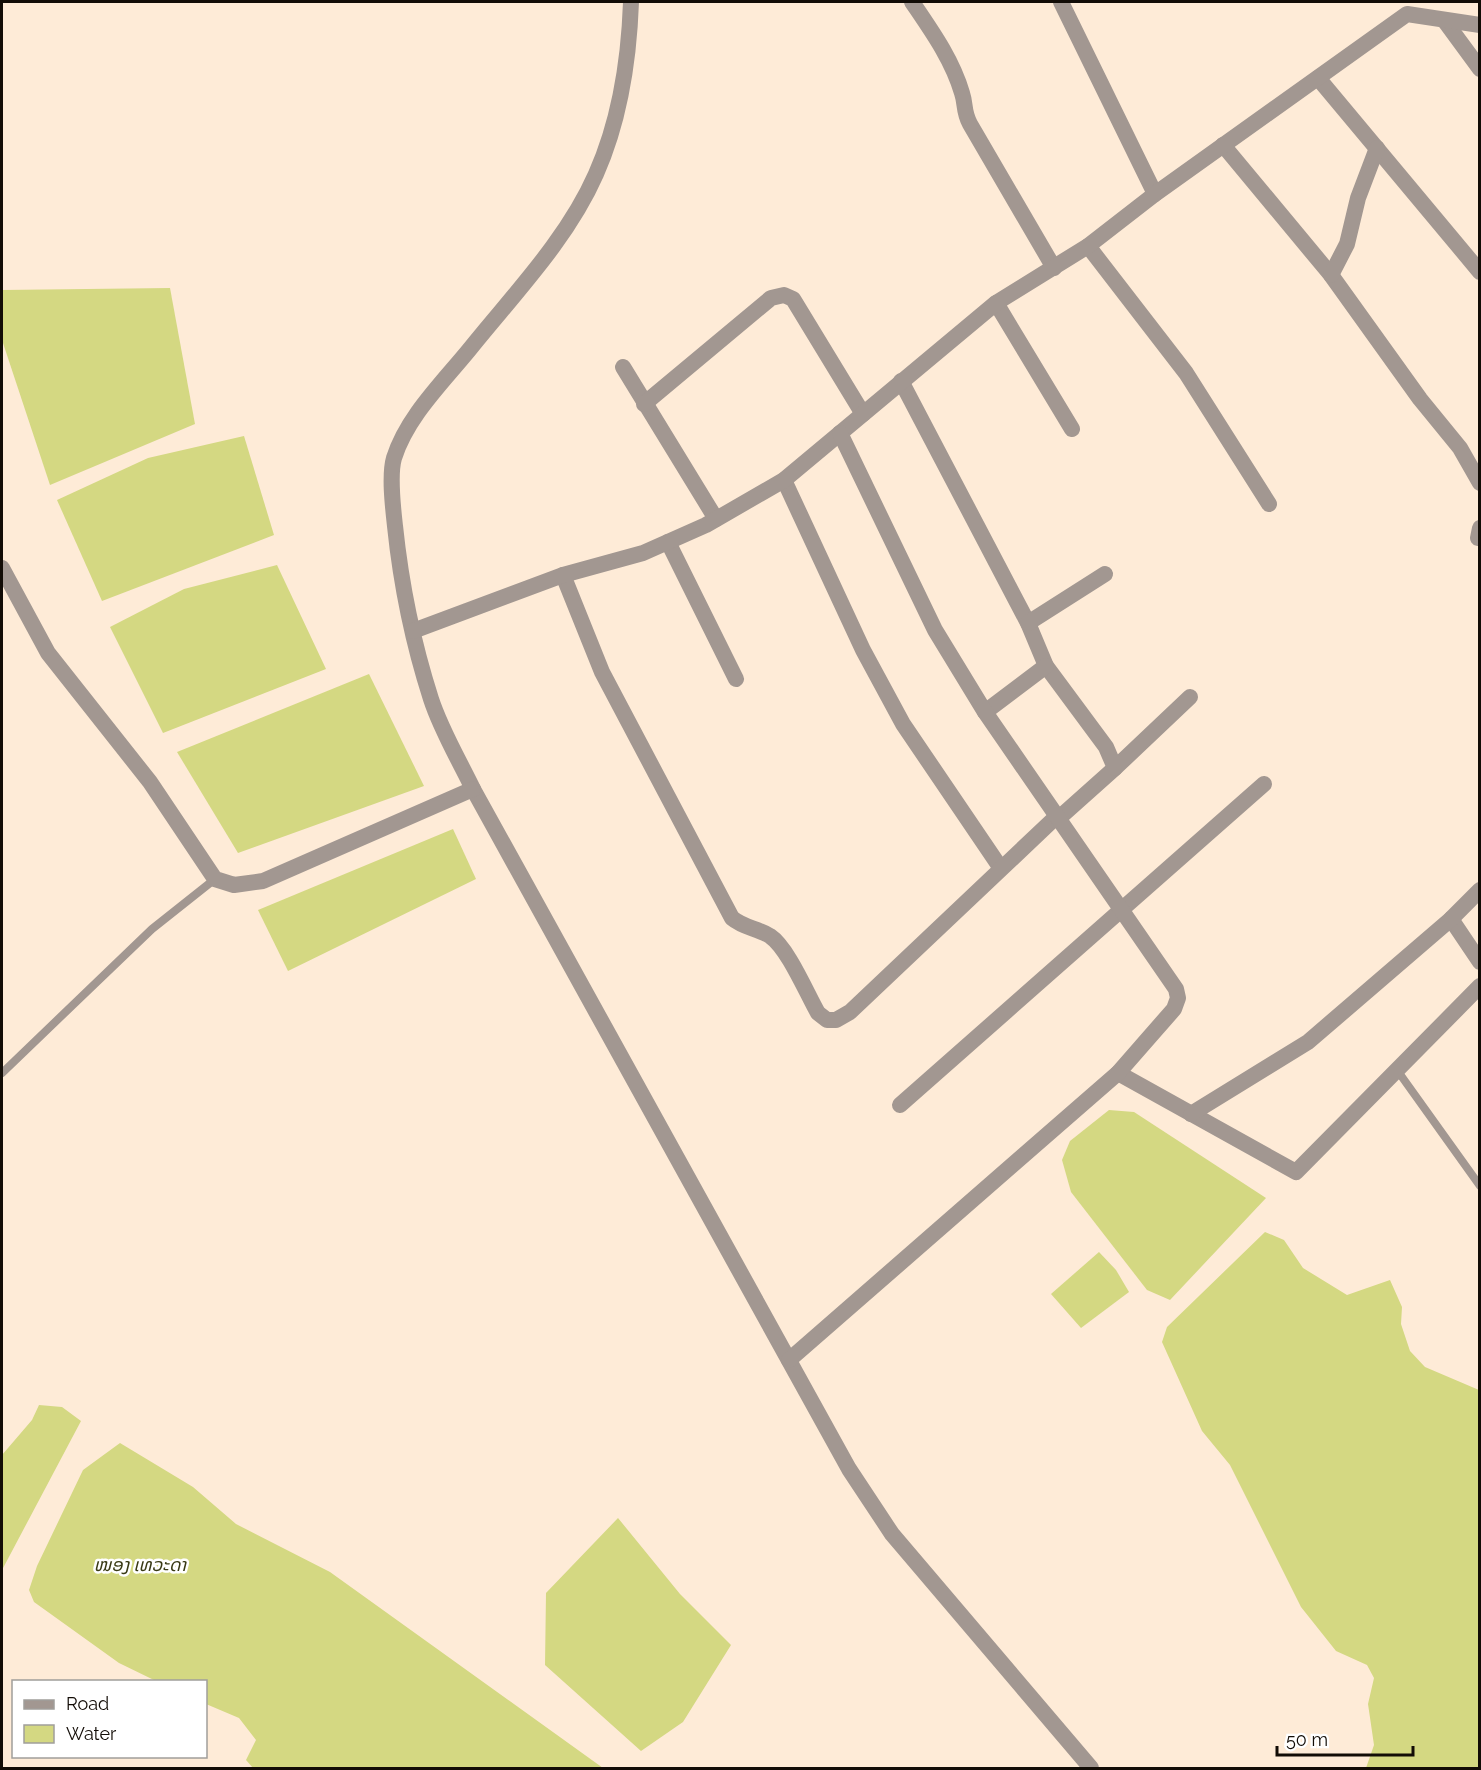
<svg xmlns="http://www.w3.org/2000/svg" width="1481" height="1770" font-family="Raleway,'Noto Sans Lao',sans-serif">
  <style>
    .water { fill: #d4d882 }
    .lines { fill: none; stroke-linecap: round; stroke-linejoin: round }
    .lane { stroke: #a29791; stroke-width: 8 }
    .street { stroke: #a29791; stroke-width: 16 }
    .labels { text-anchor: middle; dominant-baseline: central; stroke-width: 5; stroke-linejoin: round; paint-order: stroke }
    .water-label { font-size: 18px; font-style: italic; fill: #393a15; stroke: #fff }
  </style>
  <rect width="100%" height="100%" fill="#feebd7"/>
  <g class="water">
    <path d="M170,288l25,136 -145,61 -48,-145v-50z"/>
    <path d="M244,436l30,99 -172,66 -45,-101 91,-42z"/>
    <path d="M277,565l49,104 -163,64 -53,-106 74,-38z"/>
    <path d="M369,674l55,112 -186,67 -61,-101z"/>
    <path d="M453,829l23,50 -188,92 -30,-61z"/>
    <path d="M1109,1110l25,2 132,86 -96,102 -23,-10 -76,-98 -9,-32 8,-19z"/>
    <path d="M1265,1232l19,8 19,28 44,27 43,-15 12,27 -1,17 9,27 15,16 54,23v378h-113l8,-23 -6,-41 6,-26 -7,-13 -31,-14 -35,-44 -71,-142 -28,-34 -40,-89 5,-15z"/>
    <path d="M1099,1252l17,18 13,22 -48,36 -30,-34z"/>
    <path d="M39,1405l23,2 19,14 -79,149v-115l30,-35z"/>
    <path d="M120,1443l73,44 43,37 94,48 273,196h-350l-7,-8 10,-20 -17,-22 -33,-14v-22l-50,-1 -37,-18 -85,-61 -5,-12 8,-24 46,-96z"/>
    <path d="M618,1518l62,76 51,51 -48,77 -42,29 -96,-86 1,-72z"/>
  </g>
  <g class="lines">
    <g class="lane">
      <path d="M1397,1070l83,116"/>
      <path d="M2,1073l150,-144 63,-50"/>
    </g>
    <g class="street">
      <path d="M631,2c-2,57 -11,118 -35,172 -29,66 -83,121 -127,176 -27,33 -62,67 -75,108 -5,17 -1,50 1,68 6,58 18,117 36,173 10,31 28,61 42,90l376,680 43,65 199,234"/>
      <path d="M912,2c19,28 40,57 50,91 4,12 1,18 8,31l84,144"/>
      <path d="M1061,2l94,192"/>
      <path d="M1444,20l36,49"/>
      <path d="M1318,78l162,194"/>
      <path d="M1223,145l108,130 89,124 40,49 20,35"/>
      <path d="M1088,246l98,127 83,131"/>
      <path d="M1331,275l16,-31 11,-46 19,-50"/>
      <path d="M996,303l76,126"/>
      <path d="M623,367l93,152"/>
      <path d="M901,381l127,242 18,43 60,81 9,21 -56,50"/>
      <path d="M644,404l127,-106 13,-3 9,4 70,115"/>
      <path d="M784,480l79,170 40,74 97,143"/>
      <path d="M1478,538l2,-10"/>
      <path d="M668,542l68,137"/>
      <path d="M2,568l46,85 102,129 65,97 19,6 29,-4 210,-92"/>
      <path d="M563,575l39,97 130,246c12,10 25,10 38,18 18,12 37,58 48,77l9,7h9l14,-8 206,-195"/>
      <path d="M1028,623l77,-49"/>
      <path d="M413,631l150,-56 80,-22 63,-28 78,-45 212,-177 92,-57 67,-52 252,-180 73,11"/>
      <path d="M985,712l61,-46"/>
      <path d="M1115,768l75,-71"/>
      <path d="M1451,919l29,43"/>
      <path d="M1118,1073l178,99 184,-186"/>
      <path d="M900,1105l364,-321"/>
      <path d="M1191,1114l117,-72 143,-123 29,-29"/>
      <path d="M789,1360l329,-287 56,-64 4,-11 -2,-9 -191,-277 -50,-82 -95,-197"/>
    </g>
  </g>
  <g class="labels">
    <g class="water-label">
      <text x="140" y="1564">ໜອງ ເທວະດາ</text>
    </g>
  </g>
  <rect width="1481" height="1770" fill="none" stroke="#120c06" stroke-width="6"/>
  <rect x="12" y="1680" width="195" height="78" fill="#ffffff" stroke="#a09e9b" stroke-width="1.5"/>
  <rect x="24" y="1700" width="30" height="9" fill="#a29791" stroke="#a09e9b" stroke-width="1.5"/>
  <text x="66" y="1710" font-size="18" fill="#120c06">Road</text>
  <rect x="24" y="1725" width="30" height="18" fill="#d4d882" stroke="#a09e9b" stroke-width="1.5"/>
  <text x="66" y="1740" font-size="18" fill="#120c06">Water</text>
  <path d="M1277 1746v9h136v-9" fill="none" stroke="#120c06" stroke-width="3"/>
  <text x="1286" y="1746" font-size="18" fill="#120c06" stroke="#ffffff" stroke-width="4.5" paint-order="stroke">50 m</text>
</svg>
